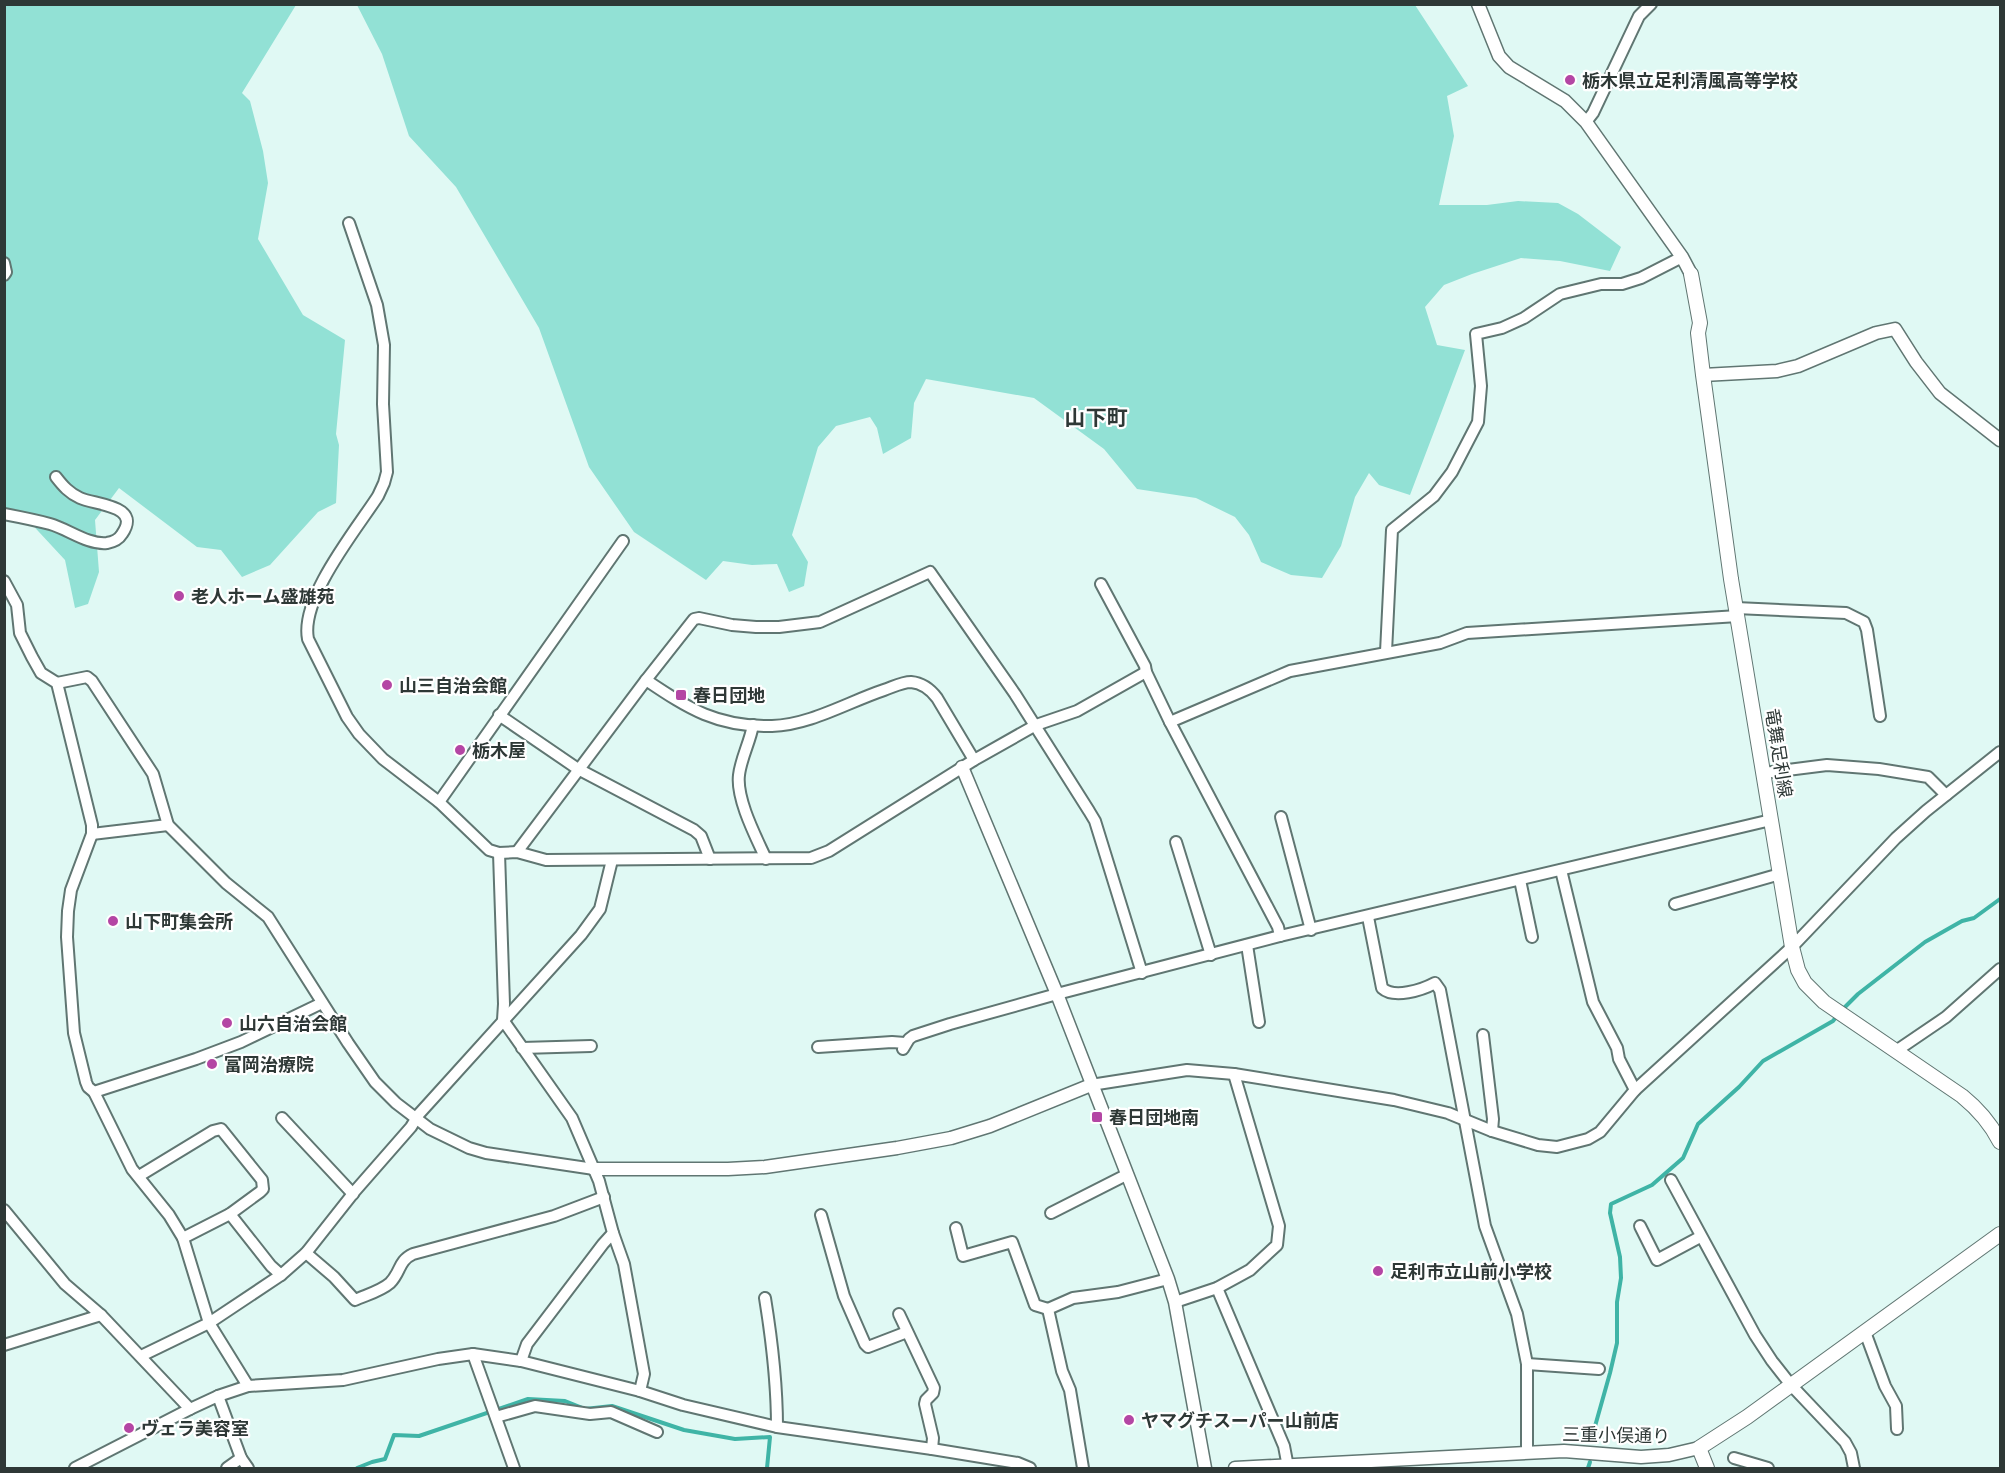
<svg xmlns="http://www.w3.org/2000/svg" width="2005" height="1473" font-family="'IBM Plex Serif','Noto Sans JP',serif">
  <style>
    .green { fill: #92e1d5 }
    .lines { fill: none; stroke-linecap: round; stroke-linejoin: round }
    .stream { stroke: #3fb4a6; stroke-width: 4 }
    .minor-casing { stroke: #607672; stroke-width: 14 }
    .tertiary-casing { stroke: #607672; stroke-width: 15 }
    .secondary-casing { stroke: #607672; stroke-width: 16 }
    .minor { stroke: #fff; stroke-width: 10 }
    .tertiary { stroke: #fff; stroke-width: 12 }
    .secondary { stroke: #fff; stroke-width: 14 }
    .poi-dot { fill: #b446a4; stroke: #fff; stroke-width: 2 }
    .labels { text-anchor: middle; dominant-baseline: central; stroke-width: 4.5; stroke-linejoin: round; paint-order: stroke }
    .poi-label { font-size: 18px; font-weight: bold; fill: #2e3836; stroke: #fff; text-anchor: start }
    .street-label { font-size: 18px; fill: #2e3836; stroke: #fff }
    .quarter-label { font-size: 21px; font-weight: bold; fill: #2e3836; stroke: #fff }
  </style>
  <rect width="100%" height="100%" fill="#e0f9f4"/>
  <g class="green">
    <path d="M5,5h291l-54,88 8,8 13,50 5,32 -10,56 45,76 42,25 -9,94 3,11 -3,58 -18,9 -48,53 -28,12 -21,-27 -24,-3 -78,-59 -24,32 4,52 -11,32 -13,4 -10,-48 -39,-42 -21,-7z"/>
    <path d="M357,5h1058l53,81 -21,10 7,40 -15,69h48l31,-4 40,2 20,11 43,33 -11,24 -50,-10 -39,-3 -49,16 -28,11 -19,22 12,38 28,5 -55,145 -31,-10 -10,-12 -14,24 -14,49 -19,32 -31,-3 -30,-13 -12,-27 -14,-18 -39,-19 -59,-9 -33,-40 -70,-51 -108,-19 -12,24 -3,35 -28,16 -6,-26 -7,-11 -34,9 -18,21 -26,88 16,27 -4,24 -15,6 -12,-28 -25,1 -29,-4 -17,19 -72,-48 -45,-65 -50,-139 -83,-141 -47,-51 -27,-82z"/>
  </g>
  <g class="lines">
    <g class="stream">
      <path d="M1842,1010l16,-16 67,-52 37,-21 12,-3 26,-19"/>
      <path d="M1592,1437l18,-64 7,-30v-41l4,-24 -1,-21 -10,-44 1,-9 41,-19 31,-27 15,-34 41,-37 24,-26 70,-40 4,-5"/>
      <path d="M357,1468l15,-6 13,-3 9,-24 25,1 109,-37 37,2 20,8 27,-3 72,24 51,9 35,-2 -3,31"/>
      <path d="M1588,1468l2,-6"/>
    </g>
    <defs>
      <g id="minor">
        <path d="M1586,122l7,-9 46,-97 12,-12"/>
        <path d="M349,223l28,82 7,40 -1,59 4,68 -3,11 -6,13c-22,34 -78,102 -70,143l39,78 12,17 24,25 56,43 50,48 10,3 18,-1 29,8 265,-2 18,-7 145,-91 62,-35 41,-14 69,-39"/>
        <path d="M4,263l2,9 -2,3"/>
        <path d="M4,514c16,3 31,6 46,10 18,5 38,21 57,19 6,-1 12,-4 15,-9 20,-29 -27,-29 -42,-36 -11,-5 -17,-12 -24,-21"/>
        <path d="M4,581l13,24 3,28 12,24 9,16 16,10 35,142v9l-21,56 -3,21 -1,26 7,96 12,49 2,5 6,5 38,77 37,46 14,23 26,85 39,63"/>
        <path d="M1101,584l44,82 1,6 24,50 108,205 2,9"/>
        <path d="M1736,608l110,5 18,9 3,8 13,86"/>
        <path d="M1386,652l6,-122 42,-34 18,-24 26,-50 3,-36 -5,-52 26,-6 22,-10 36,-24 41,-10h21l19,-6 41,-21"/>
        <path d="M646,680c43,29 71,47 126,46 38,-1 76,-24 112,-36 9,-3 18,-8 27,-8 11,1 20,8 26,16l37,62"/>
        <path d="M57,683l30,-6 5,4 61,93 15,51 58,58 42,34 80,126 27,39 21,21 34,26 39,19 17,5 108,16"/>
        <path d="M499,715l79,54 116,61 7,6 9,23"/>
        <path d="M1170,722l120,-51 150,-28 27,-10 271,-17"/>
        <path d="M753,725c-3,17 -12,33 -14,50 -3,24 17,62 27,84"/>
        <path d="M1764,773l63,-8 52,4 49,8 18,18"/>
        <path d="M439,802l184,-261"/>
        <path d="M1281,817l30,113"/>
        <path d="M92,834l76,-9"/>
        <path d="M1176,842l35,113"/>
        <path d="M517,852l129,-172 48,-61 5,-1 33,7 24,2h23l41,-5 110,-50 85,122 74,117 6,10 47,152"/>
        <path d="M499,853l5,151 -1,16 69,98 27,63 14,52 -10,11 -76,100 -6,17"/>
        <path d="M1561,870l32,132 24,46 2,11 16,31"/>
        <path d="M1520,880l12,57"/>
        <path d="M1675,904l105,-30"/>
        <path d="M1368,917l14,71c12,11 40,2 53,-5l5,7 45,236 32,88 10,50v89"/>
        <path d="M1247,945l12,77"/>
        <path d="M1483,1035l10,84 -1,12"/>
        <path d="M818,1047l74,-5 13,1"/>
        <path d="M522,1048l69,-2"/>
        <path d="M903,1049l6,-10 4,-3 37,-12 107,-30 223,-58 491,-116"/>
        <path d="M1896,1051l50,-34 54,-48"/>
        <path d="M1091,1085l96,-15 47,4 160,26 54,13 44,18 46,14 19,2 31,-8 12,-7 35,-42 157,-143 104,-109 30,-27 74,-59"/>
        <path d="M94,1092l102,-33 45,-17 81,-39"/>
        <path d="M282,1118l71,76"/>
        <path d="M139,1176l74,-45 8,-2 41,51 1,9 -3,3 -30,22 -47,24"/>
        <path d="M1671,1180l84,155 17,26 19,24 54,57 6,11 3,15"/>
        <path d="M4,1210l61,74 36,31 89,94"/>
        <path d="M1051,1213l75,-38"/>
        <path d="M230,1214l41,52 10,9"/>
        <path d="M821,1215l23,81 21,48 3,3 39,-15"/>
        <path d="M1640,1226l17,34 43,-23"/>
        <path d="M956,1228l7,28 49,-14 23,63 13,4"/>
        <path d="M613,1233l11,31 20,110 -4,17"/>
        <path d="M306,1253l28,24 21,23c11,-5 26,-9 35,-17 11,-11 8,-22 23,-29l141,-38 50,-19"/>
        <path d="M1217,1288l67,158 4,21"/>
        <path d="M765,1298c7,43 12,85 12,129"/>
        <path d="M1175,1302l42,-14 33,-18 27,-25 2,-19 -45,-152"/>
        <path d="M899,1314l35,74 -1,5 -7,7 -1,4 8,34 -1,11"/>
        <path d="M1865,1332l20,54 11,20 1,23"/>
        <path d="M4,1345l97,-30"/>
        <path d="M473,1354l41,114"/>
        <path d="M141,1356l68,-33 72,-48 25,-22 49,-62 56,-64 8,-13 162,-179 19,-26 12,-49"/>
        <path d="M1527,1364l72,5"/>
        <path d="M218,1396l23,62 7,10"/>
        <path d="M496,1417l39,-11 55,8 21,-2 46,20"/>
        <path d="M1734,1458l34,10"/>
        <path d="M75,1468l115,-59 28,-13 30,-10 95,-6 95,-21 35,-5 48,7 119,30 43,14 94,22 155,22 86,14 12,5"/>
        <path d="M227,1468l14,-10"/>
        <path d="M1083,1468l-13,-78 -8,-19 -14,-62 25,-11 45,-6 50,-13"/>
      </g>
      <g id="tertiary">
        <path d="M1478,4l21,52 10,11 56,34 21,21 96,135 9,17"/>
        <path d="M1703,375l74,-4 21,-5 78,-33 19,-4 21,33 24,31 60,47"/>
        <path d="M962,767l95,227 111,285 7,23 30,166"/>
        <path d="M594,1169h134l37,-2 132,-19 54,-10 39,-12 101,-41"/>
        <path d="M1235,1468l329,-17 77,6 28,-2 30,-7"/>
      </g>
      <g id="secondary">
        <path d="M1691,274l9,49 -2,10 5,42 28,204 61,368 6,23 7,13 19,19 138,94c16,13 29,28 38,46"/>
        <path d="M1707,1468l-8,-20 48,-31 253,-183"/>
      </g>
    </defs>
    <use href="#minor" class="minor-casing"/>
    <use href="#tertiary" class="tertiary-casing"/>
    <use href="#secondary" class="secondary-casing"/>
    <use href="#minor" class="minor"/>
    <use href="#tertiary" class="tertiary"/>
    <use href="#secondary" class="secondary"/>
  </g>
  <g class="poi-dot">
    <circle cx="1570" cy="80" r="6"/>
    <circle cx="179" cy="596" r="6"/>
    <circle cx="387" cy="685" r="6"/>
    <rect x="675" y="689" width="12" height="12" rx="3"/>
    <circle cx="460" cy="750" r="6"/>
    <circle cx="113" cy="921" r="6"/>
    <circle cx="227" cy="1023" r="6"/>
    <circle cx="212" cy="1064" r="6"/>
    <rect x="1091" y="1111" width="12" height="12" rx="3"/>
    <circle cx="1378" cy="1271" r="6"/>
    <circle cx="1129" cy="1420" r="6"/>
    <circle cx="129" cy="1428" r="6"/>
  </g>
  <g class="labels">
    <g class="poi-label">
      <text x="1582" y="80">栃木県立足利清風高等学校</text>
      <text x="191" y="596">老人ホーム盛雄苑</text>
      <text x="399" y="685">山三自治会館</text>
      <text x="693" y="695">春日団地</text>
      <text x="472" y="750">栃木屋</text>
      <text x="125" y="921">山下町集会所</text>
      <text x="239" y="1023">山六自治会館</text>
      <text x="224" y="1064">富岡治療院</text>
      <text x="1109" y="1117">春日団地南</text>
      <text x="1390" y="1271">足利市立山前小学校</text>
      <text x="1141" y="1420">ヤマグチスーパー山前店</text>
      <text x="141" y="1428">ヴェラ美容室</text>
    </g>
    <g class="street-label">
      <text transform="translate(1779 753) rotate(81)">竜舞足利線</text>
      <text transform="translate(1616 1435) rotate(1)">三重小俣通り</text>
    </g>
    <g class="quarter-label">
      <text x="1096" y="417">山下町</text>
    </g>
  </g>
  <rect width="2005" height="1473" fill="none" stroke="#2e3836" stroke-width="12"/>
</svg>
